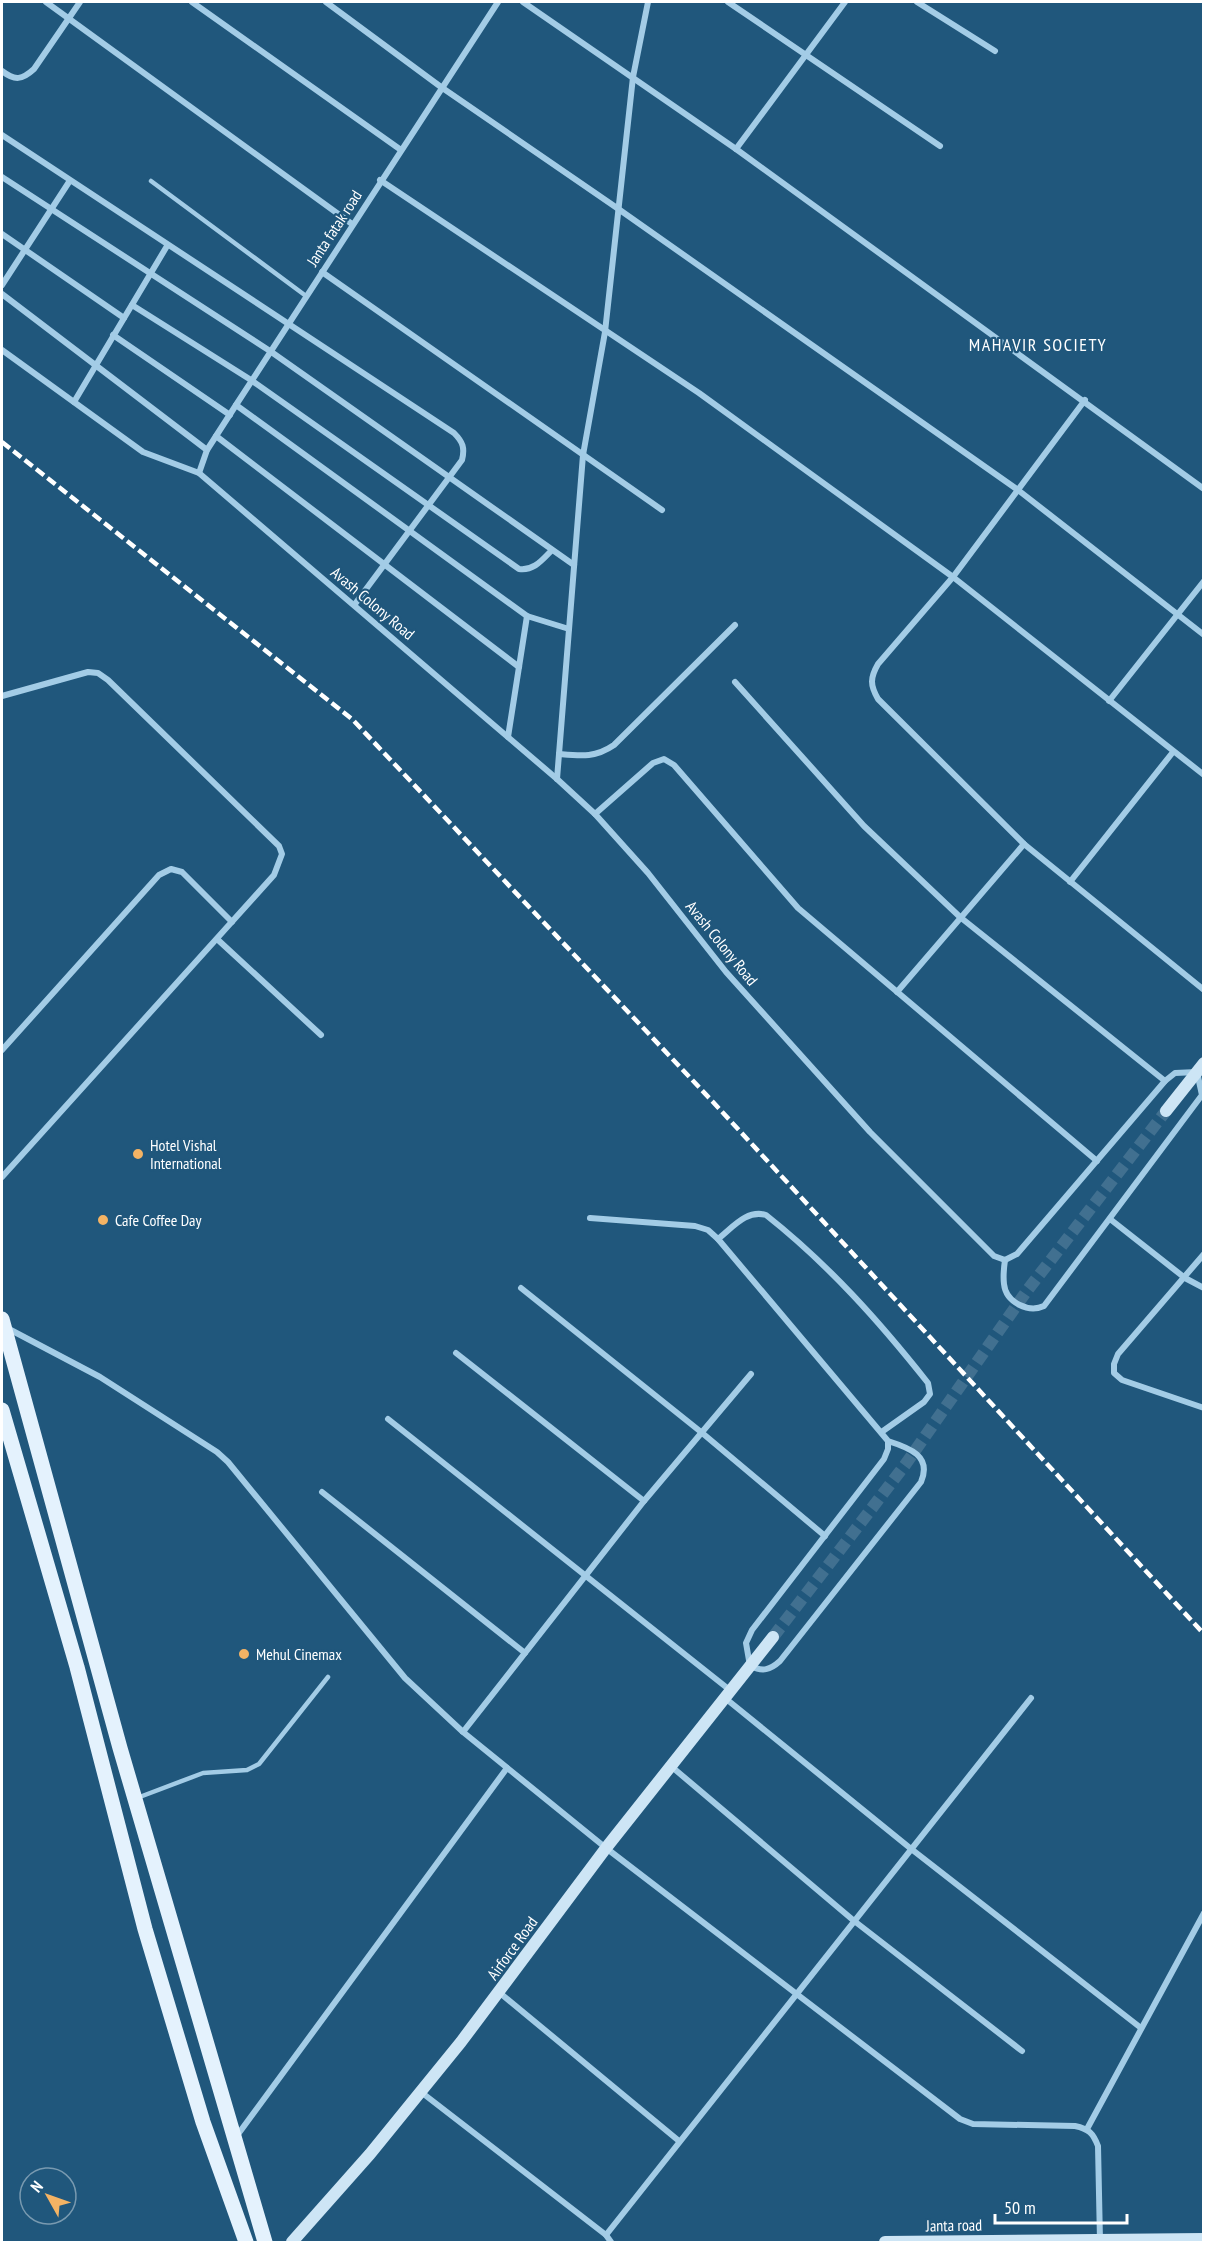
<svg xmlns="http://www.w3.org/2000/svg" width="1205" height="2244" font-family="'PT Sans Narrow',sans-serif">
  <style>
    .lines { fill: none; stroke-linecap: round; stroke-linejoin: round }
    .secondary-tunnel { stroke: #417090; stroke-width: 12; stroke-dasharray: 12 6; stroke-linecap: butt }
    .lane { stroke: #a3cce6; stroke-width: 4.5 }
    .street { stroke: #a3cce6; stroke-width: 6 }
    .secondary { stroke: #cde5f5; stroke-width: 12 }
    .primary { stroke: #e4f2fd; stroke-width: 15 }
    .rail { stroke: #fff; stroke-width: 4.5; stroke-dasharray: 10 4.5; stroke-linecap: butt }
    .poi-dot { fill: #f4b364; stroke: #20577c; stroke-width: 2 }
    .labels { text-anchor: middle; dominant-baseline: central; stroke-width: 4.5; stroke-linejoin: round; paint-order: stroke }
    .street-label { font-size: 16px; fill: #fff; stroke: #20577c }
    .poi-label { font-size: 16px; fill: #fff; stroke: #20577c; text-anchor: start }
    .neighbourhood-label { font-size: 18px; letter-spacing: 1.5px; fill: #fff; stroke: #20577c }
  </style>
  <rect width="100%" height="100%" fill="#20577c"/>
  <g class="lines">
    <path class="secondary-tunnel" d="M773,1637l132,-172 121,-173 140,-181"/>
    <g class="lane">
      <path d="M151,181l155,115"/>
      <path d="M137,1798l66,-25 44,-3 12,-6 69,-87"/>
    </g>
    <g class="street">
      <path d="M46,2l306,222"/>
      <path d="M192,2l209,148"/>
      <path d="M326,2l115,85 176,121 401,282 186,145"/>
      <path d="M523,2l213,147 468,340"/>
      <path d="M728,2l212,144"/>
      <path d="M917,2l78,49"/>
      <path d="M2,71c13,10 20,9 32,-2l46,-67"/>
      <path d="M2,135l452,298c9,9 11,15 8,27l-107,144"/>
      <path d="M736,149l109,-147"/>
      <path d="M2,177l268,174 304,214"/>
      <path d="M380,180l319,213 254,184 251,198"/>
      <path d="M2,234l122,84"/>
      <path d="M322,272l340,238"/>
      <path d="M2,285l67,-103"/>
      <path d="M2,294l205,156"/>
      <path d="M132,305l119,75 268,189c15,2 23,-9 33,-19"/>
      <path d="M113,335l117,80"/>
      <path d="M2,350l141,102 56,21 358,306 38,35 53,59 78,99 144,160 124,124 11,4 12,-6 148,-173 10,-8 22,-1"/>
      <path d="M1085,400l-132,177 -75,87c-8,14 -8,21 0,35l146,145 180,146"/>
      <path d="M74,402l93,-156"/>
      <path d="M236,405l291,211 42,13"/>
      <path d="M216,436l303,231"/>
      <path d="M199,473l8,-23 29,-45 262,-403"/>
      <path d="M735,682l129,144 96,91 205,164"/>
      <path d="M2,696l86,-24 10,1 10,7 171,166 3,8 -8,21 -272,302"/>
      <path d="M1109,701l95,-120"/>
      <path d="M508,737l19,-121"/>
      <path d="M559,754c22,2 36,4 55,-9l121,-120"/>
      <path d="M557,779l26,-324 22,-123 28,-255 15,-75"/>
      <path d="M595,814l58,-51 11,-4 10,6 124,143 299,253"/>
      <path d="M1070,882l103,-130"/>
      <path d="M217,939l104,96"/>
      <path d="M897,992l127,-148"/>
      <path d="M2,1050l157,-175 12,-6 11,3 50,50"/>
      <path d="M590,1218l105,8 13,4 10,9 170,202v8l-4,10 -132,171 -6,13 4,23c13,6 20,4 30,-5l141,-179c11,-26 -11,-34 -33,-41"/>
      <path d="M1110,1219l75,59 19,10"/>
      <path d="M718,1239c14,-11 29,-30 48,-24 62,49 113,106 162,168l2,11 -6,8 -41,29"/>
      <path d="M1204,1254l-86,100 -4,10v9l8,7 82,28"/>
      <path d="M1005,1260c-1,7 -2,16 -1,24 2,19 25,29 40,22l158,-211 -5,-23"/>
      <path d="M521,1288l180,144 124,104"/>
      <path d="M7,1328l93,49 117,75 11,10 177,216 58,54 143,116 354,271 13,5 102,2c14,3 18,7 23,20l2,95"/>
      <path d="M456,1353l188,148"/>
      <path d="M388,1419l343,272"/>
      <path d="M322,1492l203,161"/>
      <path d="M725,1698l185,150 231,180"/>
      <path d="M463,1732l181,-231 107,-127"/>
      <path d="M672,1767l181,153 169,131"/>
      <path d="M500,1993l179,148"/>
      <path d="M421,2092l185,143 5,7"/>
      <path d="M1087,2129l117,-216"/>
      <path d="M236,2137l271,-369"/>
      <path d="M606,2235l425,-537"/>
    </g>
    <g class="secondary">
      <path d="M1166,1111l38,-48"/>
      <path d="M292,2242l78,-88 91,-112 145,-194 167,-211"/>
      <path d="M885,2242l319,-3"/>
    </g>
    <g class="primary">
      <path d="M2,1319l118,429 145,494"/>
      <path d="M2,1410l75,257 68,262 58,193 43,120"/>
    </g>
    <path class="rail" d="M2,442l350,277 361,383 491,532"/>
  </g>
  <g class="poi-dot">
    <circle cx="138" cy="1154" r="6"/>
    <circle cx="103" cy="1220" r="6"/>
    <circle cx="244" cy="1654" r="6"/>
  </g>
  <g class="labels">
    <g class="street-label">
      <text transform="translate(334 228) rotate(-57)">Janta fatak road</text>
      <text transform="translate(373 603) rotate(40)">Avash Colony Road</text>
      <text transform="translate(722 943) rotate(51)">Avash Colony Road</text>
      <text transform="translate(512 1948) rotate(-54)">Airforce Road</text>
      <text transform="translate(954 2225) rotate(-1)">Janta road</text>
    </g>
    <g class="poi-label">
      <text x="150" y="1145">Hotel Vishal<tspan x="150" dy="18">International</tspan></text>
      <text x="115" y="1220">Cafe Coffee Day</text>
      <text x="256" y="1654">Mehul Cinemax</text>
    </g>
    <g class="neighbourhood-label">
      <text x="1038" y="344">MAHAVIR SOCIETY</text>
    </g>
  </g>
  <rect width="1205" height="2244" fill="none" stroke="#ffffff" stroke-width="6"/>
  <g transform="translate(48 2196) rotate(310)"><circle r="28" fill="#20577c" stroke="#799ab0" stroke-width="1.5"/>
  <path d="M0-4.5L10 22L0 15L-10 22Z" fill="#f4b364"/>
  <text y="-9" font-size="16" font-weight="bold" text-anchor="middle" fill="#ffffff">N</text>
  </g>
  <path d="M995 2214v9h132v-9" fill="none" stroke="#ffffff" stroke-width="3"/>
  <text x="1004" y="2214" font-size="18" fill="#ffffff" stroke="#20577c" stroke-width="4.5" paint-order="stroke">50 m</text>
</svg>
